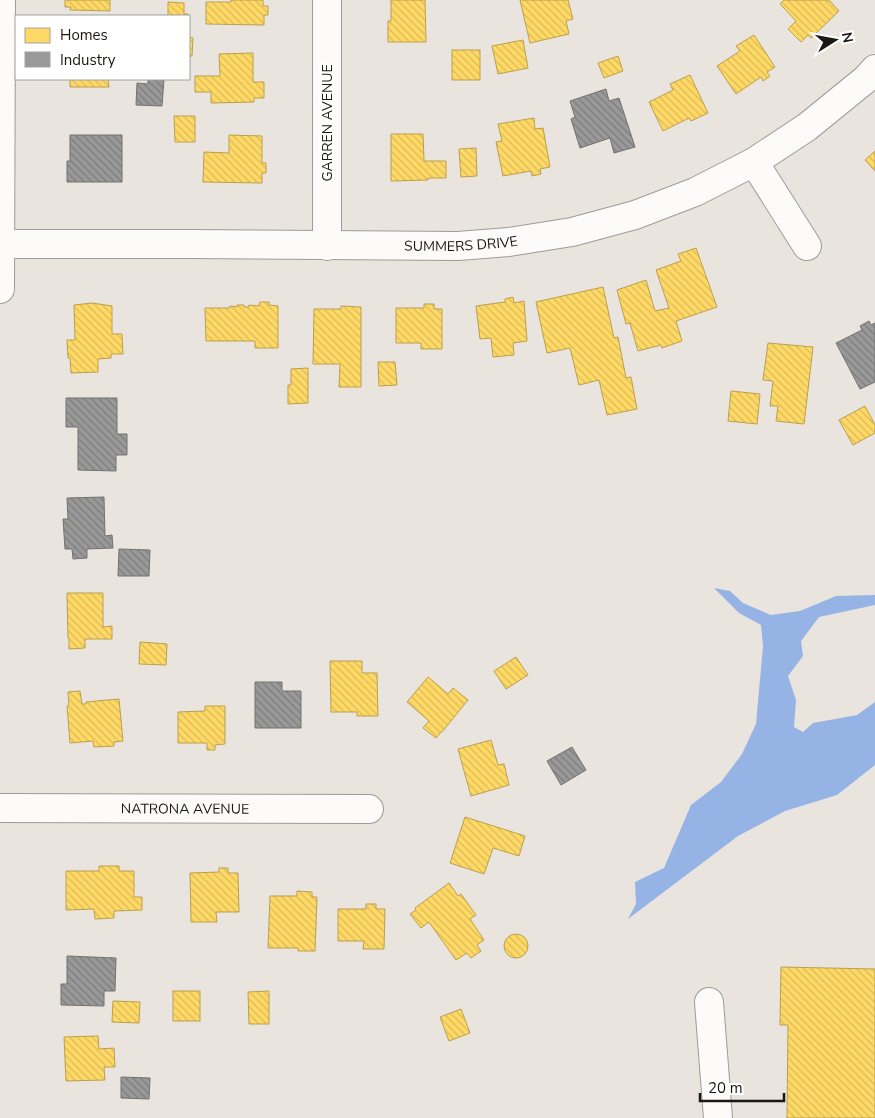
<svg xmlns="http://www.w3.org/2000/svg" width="875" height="1118" font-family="'Nunito Sans',sans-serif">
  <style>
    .water { fill: #95b3e5 }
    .homes { fill: url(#homes-back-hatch); stroke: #bb9f4d }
    .industry { fill: url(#industry-back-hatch); stroke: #737271 }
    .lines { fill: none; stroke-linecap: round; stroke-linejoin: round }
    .minor-casing { stroke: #9f9b96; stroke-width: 30 }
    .minor { stroke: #fcfbfa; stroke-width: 28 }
    .labels { text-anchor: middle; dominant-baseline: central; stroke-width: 5; stroke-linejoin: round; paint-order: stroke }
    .street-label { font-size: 14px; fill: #1b1713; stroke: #fff }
  </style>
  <defs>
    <pattern id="homes-back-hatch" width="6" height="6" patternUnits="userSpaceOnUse" patternTransform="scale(1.25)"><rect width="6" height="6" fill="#ffd966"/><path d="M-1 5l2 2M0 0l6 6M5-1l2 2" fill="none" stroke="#daba58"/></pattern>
    <pattern id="industry-back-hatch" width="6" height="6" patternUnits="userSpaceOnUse" patternTransform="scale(1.25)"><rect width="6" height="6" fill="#999"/><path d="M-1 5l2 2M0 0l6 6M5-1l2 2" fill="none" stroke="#7c7c7c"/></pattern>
  </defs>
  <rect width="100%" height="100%" fill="#e9e4dd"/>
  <path class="water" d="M714,588l16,3 13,12 28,12 29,-4 36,-15 39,-1v10l-56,12 -18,24 2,15 -15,20 8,24 -2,27 9,5 10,-9 44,-8 18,-13v63l-38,30 -52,16 -47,25 -110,83 8,-15 -1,-22 29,-14 27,-63 30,-23 21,-28 14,-30 7,-78 -2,-21 -22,-12z"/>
  <g class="homes">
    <path d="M65,0h45v11l-40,-1 1,-3h-6z"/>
    <path d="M231,0h32v6h5v9h-4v10l-58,-1v-22h25z"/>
    <path d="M391,0h34l1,42h-38v-21h3z"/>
    <path d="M520,0h48l5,19 -7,2 3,13 -39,9z"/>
    <path d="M784,0h45l10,11 -28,27 -3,-3 -7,7 -13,-13 8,-8 -16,-17z"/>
    <path d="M168,2l16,1v11h4v2h-20z"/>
    <path d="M754,35l21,32 -8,5 3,4 -7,5 -2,-4 -25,17 -19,-28 23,-15 -4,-5z"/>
    <path d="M189,37l4,1 -1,18h-3z"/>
    <path d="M523,40l5,28 -30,6 -6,-28z"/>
    <rect x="452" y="50" width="28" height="30"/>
    <path d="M253,53v29h11v16h-10v4l-43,1v-11h-16v-16h25l-1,-22z"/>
    <path d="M618,56l5,15 -19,7 -6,-15z"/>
    <path d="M690,75l18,38 -17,8 -2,-3 -26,13 -14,-29 24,-12 -3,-6z"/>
    <path d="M70,79h38l1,8h-39z"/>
    <path d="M174,116h21v26h-20z"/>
    <path d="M534,118l1,11 8,-1 7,39 -10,2 1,5 -9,2 -1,-5 -28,5 -7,-34 6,-1 -4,-17z"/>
    <path d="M391,134h32l1,27h22v17h-18v2l-37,1z"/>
    <path d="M229,135l33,1v27h4v10h-4v10l-59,-1 1,-30 25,1z"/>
    <path d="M476,148l1,28 -16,1 -2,-28z"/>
    <path d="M875,151v20l-10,-11z"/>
    <path d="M696,248l21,59 -41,14 6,20 -20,7 -1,-3 -23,6 -8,-28 -4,1 -9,-34 29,-10 9,31 14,-3 -13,-38 25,-9 -3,-7z"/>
    <path d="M603,287l11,51 4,-1 8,41 5,-1 6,32 -30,6 -8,-35 -20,5 -9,-37 -23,5 -11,-51z"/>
    <path d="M513,297l1,6 10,-2 3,40 -14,2 1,12 -21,2 -2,-19 -11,1 -4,-33 29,-4v-3z"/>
    <path d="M260,302h9v3l9,1v42h-23v-7h-49l-1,-33h25v-2l7,1v-2h7v2h5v-2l10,1z"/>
    <path d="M92,303l20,3v28h10l1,20h-12v4l-13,1v13l-27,1 -1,-15h-2l-1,-18h8l-1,-35z"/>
    <path d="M424,304h10v5h8v40h-21v-6h-25v-35h28z"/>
    <path d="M341,306l20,1v80h-22l1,-23h-27l1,-55h27z"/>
    <path d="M768,343l45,4 -9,77 -28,-3 2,-15h-8l3,-25 -10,-1z"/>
    <path d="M378,362h17l2,23 -18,1z"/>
    <path d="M308,368v35l-20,1v-19h3v-16z"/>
    <path d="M731,391l29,3 -3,30 -29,-3z"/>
    <path d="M865,406l10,19v8l-22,12 -14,-25z"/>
    <path d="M67,593h36v34l9,-1v13h-27v9l-16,1v-11h-1z"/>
    <path d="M140,642l27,2 -1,21 -27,-1z"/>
    <path d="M516,657l12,18 -22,14 -12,-18z"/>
    <path d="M330,661h32v12h15l1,43h-21v-4h-26z"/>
    <path d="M428,677l20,17 5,-6 15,12 -26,32h-1l-5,6 -13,-10 6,-7 -22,-19z"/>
    <path d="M80,691l2,13h4v-2l33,-3 4,42 -9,1v4l-20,1 -1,-6 -23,2 -3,-37 2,-1 -1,-13z"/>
    <path d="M205,706h20v38l-10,1v5h-8v-7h-29v-31l27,-1z"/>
    <path d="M491,740l7,25 6,-1 5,21 -38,11 -13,-47z"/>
    <path d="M465,817l60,19 -6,20 -26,-8 -9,26 -34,-11z"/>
    <path d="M99,866h20v5h15v26h8v13l-28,1v7l-19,1 -1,-10 -28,1v-39h33z"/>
    <path d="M219,868h9v5h10l1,39h-23l1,10h-26l-1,-49 29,-1z"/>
    <path d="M449,883l9,13 3,-2 15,21 -6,4 14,21 -7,5 4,6 -10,7 -4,-5 -11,7 -27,-38 -8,6 -11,-14 6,-4 -1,-2z"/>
    <path d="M297,891l15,1v5h5l-2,54h-17v-3h-30l2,-52h27z"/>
    <path d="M366,904h10v5h9l-1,40h-21l1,-8h-26v-32h28z"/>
    <circle cx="516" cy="946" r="12"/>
    <path d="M781,967l94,2v149h-88l1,-93h-8z"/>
    <rect x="173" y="991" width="27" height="30"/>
    <path d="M269,991v33h-20l-1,-32z"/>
    <path d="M113,1001l27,1 -1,21 -27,-1z"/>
    <path d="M461,1009l9,24 -21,8 -9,-24z"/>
    <path d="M98,1036l1,13 15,-1 1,19h-11l1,13 -39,1 -2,-44z"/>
  </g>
  <g class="industry">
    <path d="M148,79h16l-2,27 -26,-1 1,-22 11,1z"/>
    <path d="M606,89l3,12 10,-3 16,49 -21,6 -4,-15 -30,10 -9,-29 4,-2 -5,-16z"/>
    <path d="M70,135h52v47h-55v-21h3z"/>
    <path d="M869,321l2,4 4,-2v59l-15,7 -24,-46 26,-13 -2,-4z"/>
    <path d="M66,398h51v36h10v21h-11v16l-38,-1v-43h-12z"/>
    <path d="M104,497l1,39 7,-1 1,13 -26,1v9l-14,1 -1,-10h-7l-2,-30h5l-1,-21z"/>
    <path d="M119,549l31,1 -1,26h-31z"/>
    <path d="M255,682h27v9h19v37h-46z"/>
    <path d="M572,747l14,23 -25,15 -14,-24z"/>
    <path d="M67,956l49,2 -1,33h-11v15l-43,-1v-21h6z"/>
    <path d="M121,1077l29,1 -1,21 -28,-1z"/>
  </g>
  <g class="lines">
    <defs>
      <g id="minor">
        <path d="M754,162l53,84"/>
        <path id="s1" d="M0,244h190l268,2 51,-4 63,-10 63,-17 60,-23 59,-30 53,-35 59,-48 9,-10"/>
        <path d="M327,246v-246"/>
        <path d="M0,289l1,-289"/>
        <path id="s2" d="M0,808l369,1"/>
        <path d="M709,1002l9,116"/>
      </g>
    </defs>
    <use href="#minor" class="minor-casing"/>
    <use href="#minor" class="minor"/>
  </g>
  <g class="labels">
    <g class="street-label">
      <text transform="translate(327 123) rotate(-90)">GARREN AVENUE</text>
      <text stroke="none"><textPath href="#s1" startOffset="461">SUMMERS DRIVE</textPath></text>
      <text stroke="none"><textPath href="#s2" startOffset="185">NATRONA AVENUE</textPath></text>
    </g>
  </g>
  <rect x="15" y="15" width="175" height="65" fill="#ffffff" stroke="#a4a2a1"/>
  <rect x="25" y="28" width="25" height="15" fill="#ffd966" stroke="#a4a2a1"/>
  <text x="60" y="40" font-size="15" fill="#1b1713">Homes</text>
  <rect x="25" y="52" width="25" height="15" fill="#999999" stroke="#a4a2a1"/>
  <text x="60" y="65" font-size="15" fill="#1b1713">Industry</text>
  <g transform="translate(835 40) rotate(79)" stroke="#ffffff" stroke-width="4" paint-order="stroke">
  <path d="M0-4L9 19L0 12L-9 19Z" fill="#1b1713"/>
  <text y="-8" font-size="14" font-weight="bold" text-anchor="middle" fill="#1b1713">N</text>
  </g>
  <path d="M700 1093v8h84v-8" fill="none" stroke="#1b1713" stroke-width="2.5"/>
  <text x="708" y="1093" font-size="15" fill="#1b1713" stroke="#ffffff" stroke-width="4" paint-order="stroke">20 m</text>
</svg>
